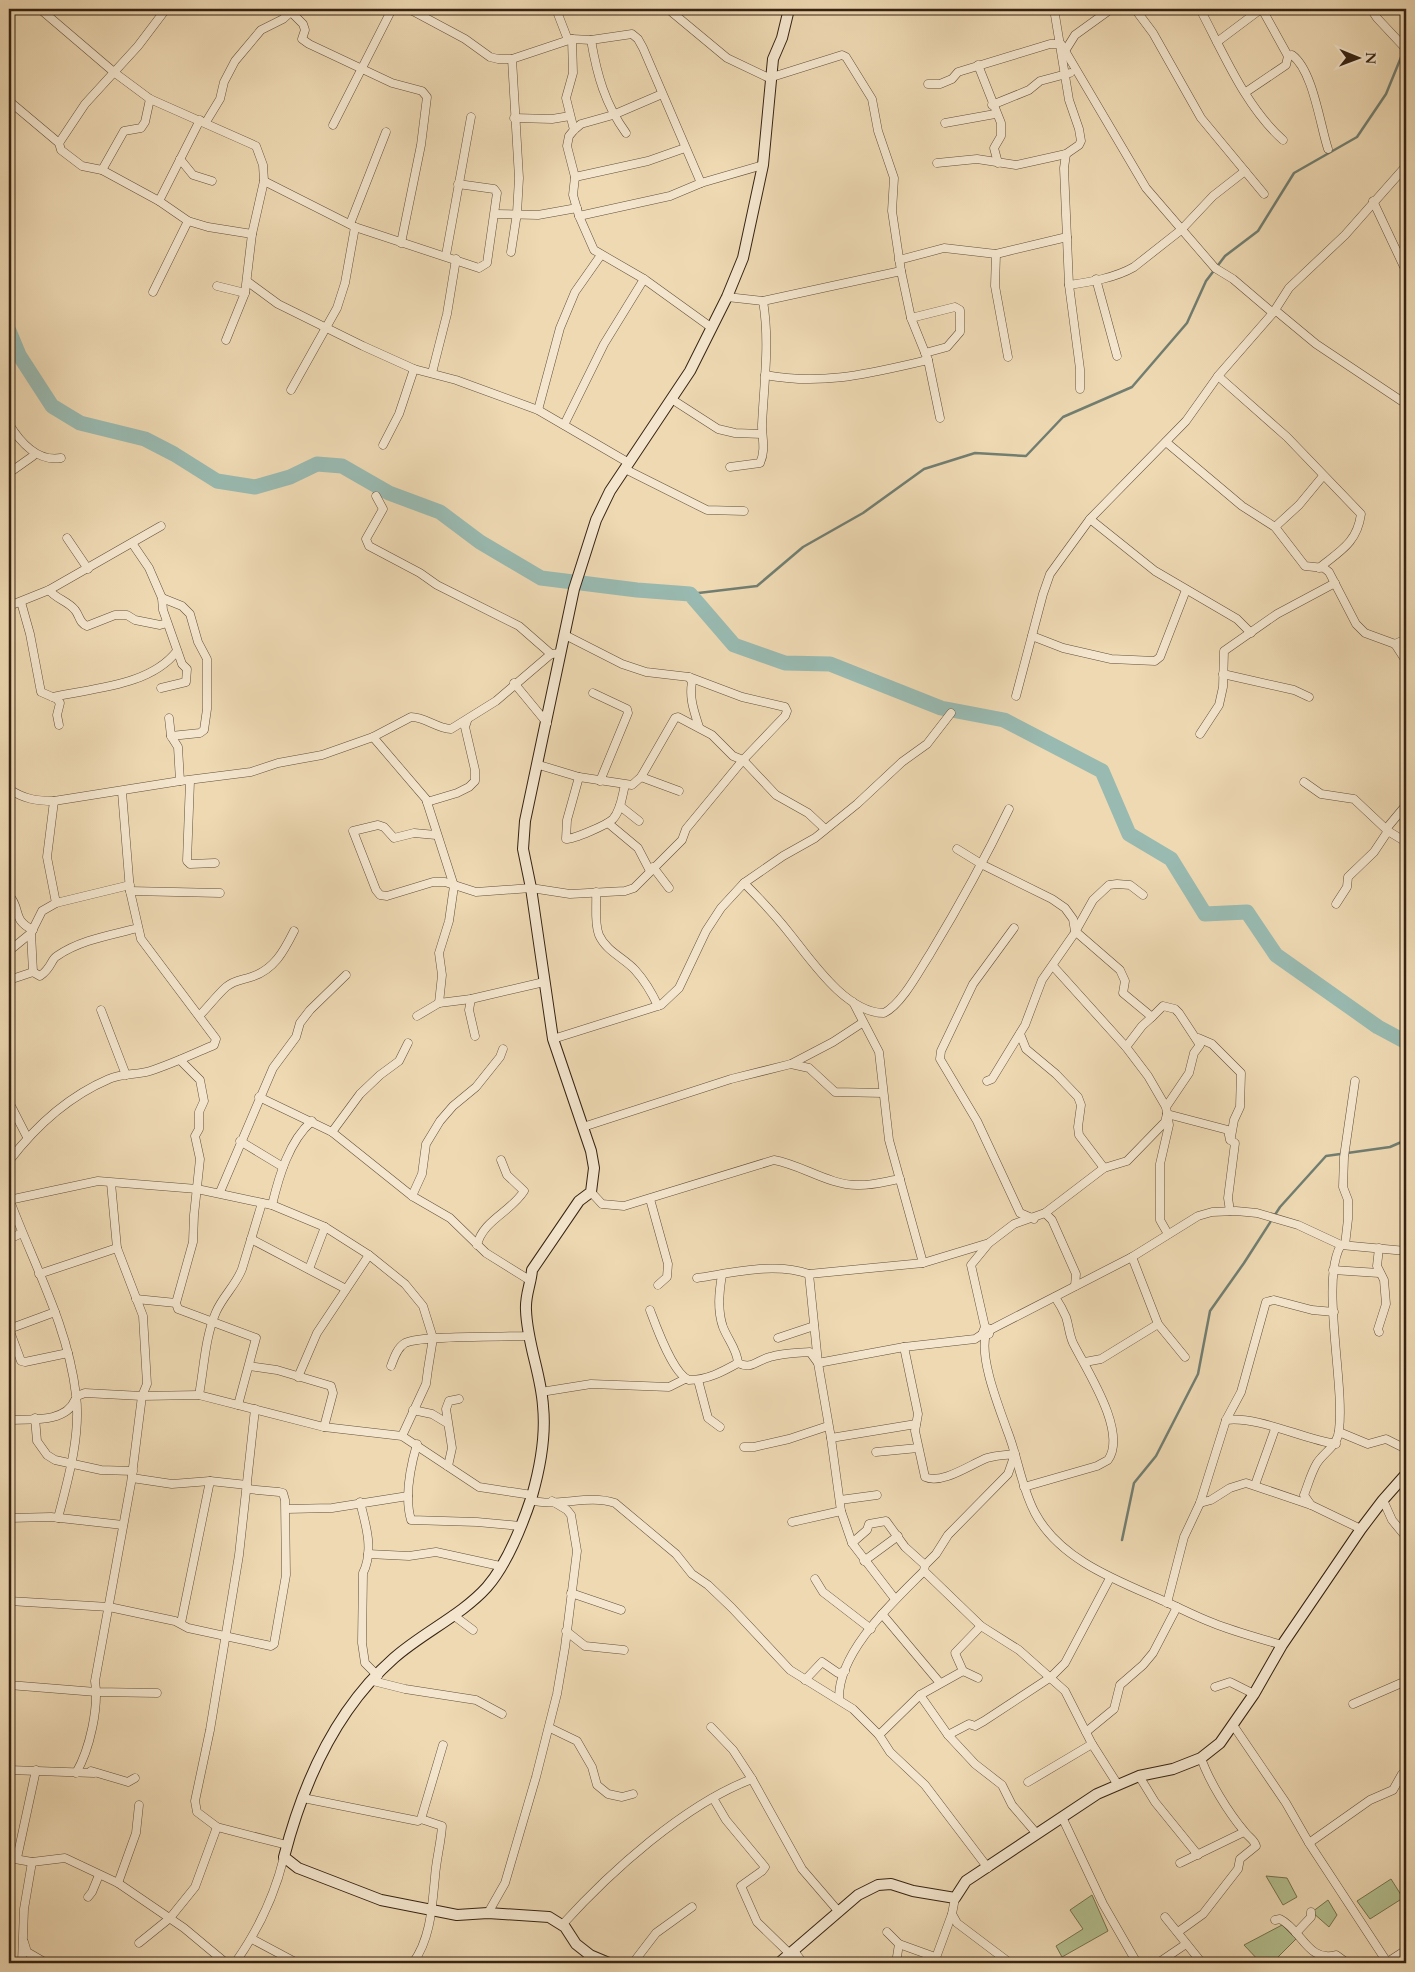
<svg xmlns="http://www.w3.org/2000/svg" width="1415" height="1972" font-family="Cardo,serif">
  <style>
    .green { fill: #b4c090; stroke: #747251 }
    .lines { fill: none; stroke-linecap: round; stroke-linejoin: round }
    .stream { stroke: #717e71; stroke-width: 2.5 }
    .river { stroke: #99bab1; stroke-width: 15 }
    .street-casing { stroke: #63503a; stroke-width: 9 }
    .secondary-casing { stroke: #352312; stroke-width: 12 }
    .street { stroke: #f4e6ce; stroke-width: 8 }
    .secondary { stroke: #f4e6ce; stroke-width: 10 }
  </style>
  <rect width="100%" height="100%" fill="#eed9b3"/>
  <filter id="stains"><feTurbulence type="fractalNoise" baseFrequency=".004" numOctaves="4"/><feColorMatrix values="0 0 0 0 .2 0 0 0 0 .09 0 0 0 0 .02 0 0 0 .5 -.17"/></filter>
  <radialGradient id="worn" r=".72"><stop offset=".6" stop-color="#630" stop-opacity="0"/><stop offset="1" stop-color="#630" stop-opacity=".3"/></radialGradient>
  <g class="green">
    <path d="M1266,1876l21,2 10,19 -14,8z"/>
    <path d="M1391,1879l12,19 -33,21 -13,-18z"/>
    <path d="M1092,1895l16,36 -46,26 -6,-11 27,-17 -13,-19z"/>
    <path d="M1328,1900l9,15 -8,12 -17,-15z"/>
    <path d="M1282,1925l14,14 -24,24h-11l-17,-18z"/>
  </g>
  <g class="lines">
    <g class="stream">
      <path d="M690,594l67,-8 46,-39 60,-34 61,-44 51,-16 51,3 37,-39 69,-30 55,-64 19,-42 19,-25 33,-25 36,-58 63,-36 29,-43 18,-44"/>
      <path d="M1122,1540l12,-57 22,-27 42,-82 12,-63 34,-48 36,-56 46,-51 64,-9 16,-7"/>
    </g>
    <path class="river" d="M9,331l10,24 33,51 28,17 65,16 29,15 43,27 38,6 35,-10 27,-13 25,2 47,27 51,19 40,30 61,36 96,12 53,4 44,51 51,18 45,1 111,44 63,12 98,51 27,63 42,25 34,55 42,-2 29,43 102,72 28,15"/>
    <defs>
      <g id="street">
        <path d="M40,9l75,64 35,26 106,47 7,19 1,16 -12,53 -7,59 -19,47"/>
        <path d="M409,9l56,30 25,18 8,2h14l60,-20 19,1 41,-6 6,5 5,9 58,135"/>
        <path d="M556,9l12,31"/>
        <path d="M668,9l59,49 42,20 73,-23 4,2 26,42 6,32 16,47 -2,33 9,60 10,47 17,42 12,58"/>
        <path d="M1135,9l18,24 48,85 63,76"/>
        <path d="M1200,9c24,45 45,97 83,131"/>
        <path d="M1262,9l26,47 4,-1c21,15 28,70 36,94"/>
        <path d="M1371,9l6,9 29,31"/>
        <path d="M291,12l12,12 2,6 -3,9 7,5 83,39 30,8 5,6 -6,48 -20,98"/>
        <path d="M572,39l1,34 -7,25 8,32"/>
        <path d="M591,40c6,35 14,64 35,93"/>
        <path d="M1217,42l44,-33"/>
        <path d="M1065,51l10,-16 36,-26"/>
        <path d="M978,65l23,58v13l-7,12 4,15"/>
        <path d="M928,84h12l12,-5 6,-7 92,-28h11l85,144 69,80 18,11 40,34"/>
        <path d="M1246,92l40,-27 2,-9"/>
        <path d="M662,94l-49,21 -32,9 -7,6 -5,6 -2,10 8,31 -2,18 6,21 15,34 50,29 68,49"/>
        <path d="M9,101l50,42 2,7 21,16 20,4 57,31 29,20 20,6 44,7"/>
        <path d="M992,105l37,-15 11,-9 30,-8"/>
        <path d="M514,118l38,1 18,-3"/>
        <path d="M206,122l14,-23 4,-17 11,-21 26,-31 22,-11 11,-10"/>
        <path d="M945,123l50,-9"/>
        <path d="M333,125l59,-116"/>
        <path d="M59,143l26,-39 53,-58 28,-37"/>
        <path d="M1066,154l-2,14 5,117 11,84v20"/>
        <path d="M180,159l13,16 19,6"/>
        <path d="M937,163l40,-4 39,6 50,-11 13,-9 2,-4 -2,-12 -10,-29 -15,-91"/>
        <path d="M102,170l22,-39 17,-3 4,-6 5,-23"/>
        <path d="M575,177l73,-16 37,-13"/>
        <path d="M264,181l91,46 124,41 8,-5 10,-70 -3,-4 -36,-5"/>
        <path d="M159,201l41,-81"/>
        <path d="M1373,201l33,70"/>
        <path d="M495,214l43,1 39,-7"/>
        <path d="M579,216l91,-20 31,-13 62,-18"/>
        <path d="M350,224l36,-92"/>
        <path d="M511,252l6,-39 2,-35 -7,-119"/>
        <path d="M996,254l-1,32 13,71"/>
        <path d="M446,255l25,-138"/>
        <path d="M899,260l45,-12 52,6 71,-17"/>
        <path d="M1096,279l21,77"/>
        <path d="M248,282l30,22 85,42 51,23 42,11 82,30 91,53"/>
        <path d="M1069,285c21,-3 46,-7 65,-18l47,-37 32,-34 32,-25"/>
        <path d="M217,286l28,7"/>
        <path d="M153,292l35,-71"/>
        <path d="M727,297l36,4 138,-30"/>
        <path d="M1275,310l41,34 90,60"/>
        <path d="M911,318l44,-11 5,3v22l-13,15 -22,6"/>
        <path d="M432,373l15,-59 9,-55"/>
        <path d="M765,375c59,11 106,-2 163,-15"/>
        <path d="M1218,376l69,61 74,77c-4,29 -21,37 -42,54"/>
        <path d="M291,390l46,-82 8,-25 10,-56"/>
        <path d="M673,400l45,29 17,4 27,1"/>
        <path d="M538,410l22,-82 15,-36 26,-37"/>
        <path d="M9,424c11,18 29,38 52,34"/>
        <path d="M564,425l40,-81 40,-65"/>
        <path d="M1166,442l76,64 33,21 30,39 19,2 5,4 27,52 9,9 30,11 11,17"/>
        <path d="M383,445l16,-31 15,-45"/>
        <path d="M730,467l30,-4c6,-13 2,-25 2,-38 2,-42 8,-83 1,-124"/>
        <path d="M625,469l82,41 37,1"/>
        <path d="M9,473l24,-17 1,-3"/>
        <path d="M376,496l7,13 -17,30 3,7 51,27 17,12 82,41 32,28"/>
        <path d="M1090,519l65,52 82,48 14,14"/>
        <path d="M1275,527l24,-22 24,-29"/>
        <path d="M67,538l21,31"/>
        <path d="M132,543l17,25 13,30 1,12 19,54 5,5 -1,13 -25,6"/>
        <path d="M49,590c7,9 19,11 26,20 5,6 4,13 12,16l28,-11h12l8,5 25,5 7,-2"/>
        <path d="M162,598l20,8 8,8 8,28 9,17v50l-3,21 -4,3 -29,3"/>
        <path d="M21,602l9,32 10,53 1,5 16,7 3,4 -3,12 2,10"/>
        <path d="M9,606l40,-16 112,-64"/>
        <path d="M1032,636l31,12 48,11 44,2 5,-4 26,-67"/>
        <path d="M1395,644l11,-5"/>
        <path d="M1223,674l71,16 15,7"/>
        <path d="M689,677l3,5c-3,16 2,29 7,45"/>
        <path d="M514,683l33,40"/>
        <path d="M593,693l34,16 1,4 -28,68"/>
        <path d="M1016,696l27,-102 7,-20 13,-18 27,-37 96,-98 32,-45 55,-63 16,-25 56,-53 61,-69"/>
        <path d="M53,697c40,-9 97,-11 124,-46"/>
        <path d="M169,718l2,18 7,11 2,34"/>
        <path d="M1200,734l19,-29 4,-18 1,-36 53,-37 58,-31"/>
        <path d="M373,737l53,62 28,87 -5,35 -10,32 3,22 -3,28"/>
        <path d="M539,765l40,12 53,8 9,-8 34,-59 3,-1 34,18 21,21 10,4 33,35 32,18 16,15"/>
        <path d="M579,777l-12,43 -1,19c8,0 41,-14 47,-20 8,-9 9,-23 12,-34"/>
        <path d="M641,777l38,14"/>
        <path d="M190,781l-3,80 3,3 25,-1"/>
        <path d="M1304,782l17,12 33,5 34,32 18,11"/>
        <path d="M9,789c15,10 27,12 45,12l126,-20 71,-9 27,-9 44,-8 51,-18 38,-20c14,0 25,11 40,12l45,-28 55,-47 10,-1"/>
        <path d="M54,801l-7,56 9,46"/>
        <path d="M427,802l30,-9 12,-6 6,-6v-11l-10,-43 2,-6"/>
        <path d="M620,806l19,15"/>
        <path d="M608,823l30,25 12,23"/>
        <path d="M1386,829l20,-24"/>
        <path d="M436,835l-22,-2 -20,5 -10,-11 -6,-2 -25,6 23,59 4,5 7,1 46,-14h12l31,10 55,-4 39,6 55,-3 9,-3 48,-48 4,-11 57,-69 42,-44 2,-5 -2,-4 -43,-10 -53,-20 -43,-5 -24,-8 -57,-29"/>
        <path d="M957,849l26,16 69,34 13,9 8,11 2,12 45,39 5,11 -2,12 29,24 11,-11 12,3 4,4 21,32 -6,8 -5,20 -23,34"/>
        <path d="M653,867l16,21"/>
        <path d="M744,883c16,16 32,33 46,51 21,26 56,79 94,79 18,-9 35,-42 46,-59 29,-48 55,-95 79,-145"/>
        <path d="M130,891l90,2"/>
        <path d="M596,892c1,13 -2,31 3,43 7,16 25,23 36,35 10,11 17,23 23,36"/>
        <path d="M9,895c13,15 2,24 24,35"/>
        <path d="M1336,904l11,-17 1,-10 26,-25 14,-21"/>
        <path d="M1014,928l-41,56 -32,67 -1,8 37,62 43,92 14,6"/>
        <path d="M9,951l22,-18"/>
        <path d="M1053,966l73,81 22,29 18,31 3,18 -9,39v56l8,14"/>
        <path d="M33,972l-2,-39 11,-22 14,-8 74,-18"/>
        <path d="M9,980l24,-8 7,4c12,-8 11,-17 17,-20 23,-16 54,-21 81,-28"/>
        <path d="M471,999l-2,11 6,26"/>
        <path d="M853,1002l26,50 10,88 34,123"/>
        <path d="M101,1010l25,65"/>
        <path d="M200,1015c9,-9 17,-20 26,-28 8,-7 16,-7 25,-10 23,-7 33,-26 43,-46"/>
        <path d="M417,1016l22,-13 32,-4 73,-17"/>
        <path d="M1020,1034l6,15 30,25 22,23 3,8 -3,22 1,8 25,33"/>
        <path d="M1198,1038l14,6 29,29 -1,34 -6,13 -3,17"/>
        <path d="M553,1039l108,-34 18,-17 27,-57 15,-23 23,-25 39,-27 32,-18 42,-34 45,-42 25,-18 24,-31"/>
        <path d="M1126,1047l16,-21 10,-9"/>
        <path d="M180,1060l20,20 4,21 -5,11v17l-4,7 5,23 -6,56 -1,27 -17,61 2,6 78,29 -18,67"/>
        <path d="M791,1064l18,4 26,24 48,1"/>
        <path d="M987,1081l5,-2 33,-54 17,-45 32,-46 19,-34 16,-15 8,-1 13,1 13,10"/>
        <path d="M259,1097l73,35 80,64 38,22 36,35 45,28"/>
        <path d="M9,1102l18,35"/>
        <path d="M1167,1114l61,16 2,10 5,3 -7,55 2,13"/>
        <path d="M583,1127l148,-48 60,-15 42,-22 29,-19"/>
        <path d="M332,1132l28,-38 20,-19 19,-14 9,-18"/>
        <path d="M240,1141l43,26"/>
        <path d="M9,1161c26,-34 60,-65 100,-82 12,-6 28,-4 41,-8 22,-7 43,-17 64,-26l2,-6 -75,-100 -11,-48 -8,-99"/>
        <path d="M220,1192l53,-124 23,-31 4,-14 10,-13 36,-35"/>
        <path d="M591,1192l11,12 22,2 150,-46c28,5 55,25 83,25 14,1 30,-4 43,-6"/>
        <path d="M412,1196l10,-22 4,-30 14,-23 13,-15 23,-19 24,-30 3,-8"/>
        <path d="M650,1199l18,65 -1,13 -9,8"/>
        <path d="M9,1200l89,-19 99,8 75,16 53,22 44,28 36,29 18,22 10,32 -5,31 -2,15 -24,52"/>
        <path d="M10,1201c24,64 58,125 66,194 5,40 -8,85 -18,123"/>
        <path d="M272,1205c7,-29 17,-64 40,-84"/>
        <path d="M1045,1213l7,7 24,54 -1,12"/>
        <path d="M9,1239l13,-6"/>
        <path d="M251,1239l95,50"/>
        <path d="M477,1245c6,-25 34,-33 47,-54l-17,-16 -6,-15"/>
        <path d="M1345,1245l3,-26v-19l-5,-13 1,-30 11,-76"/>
        <path d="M1379,1248l-2,18 7,14 2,24 -8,25 1,3"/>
        <path d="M1132,1257l26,67 27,33"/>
        <path d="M309,1269l16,-42"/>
        <path d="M1333,1270l46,3"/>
        <path d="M39,1274l78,-26"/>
        <path d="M809,1274l9,89 13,75 10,73 11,32 43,56"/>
        <path d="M722,1275c-3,17 -5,35 1,52 5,13 14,22 15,36"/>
        <path d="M697,1278c35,-5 77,-16 112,-4l114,-11 66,-20 25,-19 31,-11 59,-45 23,-7 38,-39 2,-8"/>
        <path d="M136,1299l40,4"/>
        <path d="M650,1310c6,16 23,64 39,70 18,0 33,-8 49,-17 14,7 19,-3 32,-6 13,-4 27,-4 40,-5l8,11 86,-16 71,-8 9,-6"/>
        <path d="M985,1327l5,2 -1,5 -6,-2 2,-5 -14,-62 18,-22"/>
        <path d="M9,1329l12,32 4,1 43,-9"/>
        <path d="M9,1329l46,-17"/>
        <path d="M990,1330l142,-73 66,-41 14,-4 24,-1 21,2 41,12 43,20 65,6"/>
        <path d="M986,1334c-7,24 13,73 21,96 11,27 14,57 28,83 24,45 78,66 122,85 19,8 37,18 56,25 22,9 46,15 69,22"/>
        <path d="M778,1338l36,-12"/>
        <path d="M1085,1362l16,-3 57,-35"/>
        <path d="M249,1366l28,4 54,16 2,7 -9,34"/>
        <path d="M391,1366c3,-8 6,-18 14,-23 15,-8 101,-6 124,-7"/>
        <path d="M298,1377l19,-44 52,-78"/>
        <path d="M698,1380l10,38 12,9"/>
        <path d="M541,1392l50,-8 78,3 16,-8"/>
        <path d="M199,1395c5,-27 6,-58 17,-83 7,-16 20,-27 26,-43l20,-66"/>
        <path d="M77,1396l8,-3 57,3 57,-1 125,32 78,9 77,51 53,8"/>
        <path d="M255,1409l-16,146 -29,175 -15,71 2,11 20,15 70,18"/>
        <path d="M413,1410l19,4 15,9"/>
        <path d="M35,1418l2,23 10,14 8,5 46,10 32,1"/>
        <path d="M9,1420c21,-1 57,3 66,-20"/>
        <path d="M1226,1420c33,-4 76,19 110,24"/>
        <path d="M1339,1432l29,12 18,-5 20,10"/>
        <path d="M831,1438l85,-14"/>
        <path d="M417,1444c-7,24 -13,52 -6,76l66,2 43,4"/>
        <path d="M744,1447h10l35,-8 39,-13"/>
        <path d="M876,1452l42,-4"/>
        <path d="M448,1466l4,-18 -6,-39 3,-8 10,-2"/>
        <path d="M132,1478l40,6 38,-3 37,4"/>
        <path d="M1255,1485l20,-56"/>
        <path d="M1024,1487l73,-21 11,-6c20,-28 -22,-91 -35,-117 -4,-9 -4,-17 -7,-26 -3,-7 -7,-14 -11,-20"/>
        <path d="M530,1500c27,8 57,-6 85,3l61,51 16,20 16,11 24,23 58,62 63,39 26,26 11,17 35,33 63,83"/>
        <path d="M840,1500l37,-5"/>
        <path d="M1383,1500l9,20 14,17"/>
        <path d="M360,1502c6,23 14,49 3,71l-1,70 3,20 13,13"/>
        <path d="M1200,1503l11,-3 19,-12 16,-5 65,22 50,24"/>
        <path d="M1311,1505l-7,-10c4,-10 7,-22 13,-32 8,-12 21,-17 22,-33 6,-46 -19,-151 2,-185"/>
        <path d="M286,1509l46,-1 76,-12"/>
        <path d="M9,1518l42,-1 72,8"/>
        <path d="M792,1522l49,-11"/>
        <path d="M852,1543l15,-13 2,-6 17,-3 19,26 20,18"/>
        <path d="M368,1554l41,2 27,-4 64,14"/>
        <path d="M864,1561l34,-25"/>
        <path d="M924,1571l57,55 38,24 46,41 27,53 26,41"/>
        <path d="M815,1579l8,13 48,37"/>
        <path d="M571,1593l50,17"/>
        <path d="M9,1601l100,6 66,14 13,7 83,18 3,-2 12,-69 -1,-75 -2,-7 -4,-1 -32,-3"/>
        <path d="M1167,1603l17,-66 16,-34 26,-83 15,-28 25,-90 8,-2 38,10 22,2"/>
        <path d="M882,1614l58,69"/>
        <path d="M453,1615l20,15"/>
        <path d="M181,1623l29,-142"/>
        <path d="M566,1631l19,15 39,4"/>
        <path d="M963,1671l-8,-18 26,-27"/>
        <path d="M805,1680l17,-18 16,11 7,-2"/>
        <path d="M373,1681l32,8 71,11 26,14"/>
        <path d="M9,1685l87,7 61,1"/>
        <path d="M1215,1687l15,-5 24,12"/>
        <path d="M920,1695l28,40 27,29 27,21 10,20 25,29"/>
        <path d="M839,1699c-1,-47 53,-96 85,-128l1,-6 11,-11 12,-19 60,-61 7,-20c-9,1 -19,1 -28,4 -16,6 -45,27 -62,19l-10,-46 3,-17 -14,-67"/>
        <path d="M1353,1704l53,-23"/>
        <path d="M1233,1725l53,78 23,40 78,119"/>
        <path d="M711,1727l22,23 19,29 50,90 37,43"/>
        <path d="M550,1728l27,13 15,26 5,18 11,9 14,3 11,-3"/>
        <path d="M1086,1732l28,-23 6,-24 23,-20 10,-12 24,-46"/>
        <path d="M879,1735l41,-40 43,-24 15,7"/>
        <path d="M948,1735l21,-11 6,2 9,-5 67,-44 14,-14 45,-85"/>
        <path d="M9,1770l85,3"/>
        <path d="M91,1771l37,11 7,-4"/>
        <path d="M76,1773c14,-24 23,-66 19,-92l36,-198 11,-87 5,-12 -4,-68 -26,-68 -6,-65"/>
        <path d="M1139,1776l16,26 43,53"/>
        <path d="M1028,1782l64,-38"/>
        <path d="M303,1798l115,23 3,-2 22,-74"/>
        <path d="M713,1798l13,22 39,47 -3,4 -21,15 16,36 33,32"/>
        <path d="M1062,1817l41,87 34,59"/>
        <path d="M1309,1843l61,-43 23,-10 9,-16 4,-3"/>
        <path d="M9,1858l23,4 33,-4 53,25 66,45 42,35"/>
        <path d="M17,1858l19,-88"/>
        <path d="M1180,1863l64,-31"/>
        <path d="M118,1883l18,-50 3,-28"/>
        <path d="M88,1897l4,-5 7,-17"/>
        <path d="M955,1898l-3,16 5,9 53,40"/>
        <path d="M488,1913l17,-30 31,-106 21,-83 8,-47 12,-96 -6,-36 -4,-5 -15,-9"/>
        <path d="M1165,1917l37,46"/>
        <path d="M1275,1920l5,-1c22,11 28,44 56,36l11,8"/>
        <path d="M562,1925c48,-53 123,-121 190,-146"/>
        <path d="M887,1932l12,12 -3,19"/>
        <path d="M1178,1932l25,-18 35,-45 2,-10 16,-13c-2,-7 -8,-9 -12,-15 -16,-19 -35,-50 -43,-73"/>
        <path d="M1296,1933l15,-16v-5"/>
        <path d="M252,1939l45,24"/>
        <path d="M24,1942l3,10 19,11"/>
        <path d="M139,1943l31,-25 25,-31 22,-60"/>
        <path d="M899,1944l36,13"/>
        <path d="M794,1951l9,12"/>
        <path d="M22,1963l2,-54 8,-47"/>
        <path d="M235,1963c22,-31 40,-69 49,-106"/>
        <path d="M413,1963c18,-25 19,-57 22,-86 1,-17 6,-34 7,-51l-21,-7"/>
        <path d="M633,1963l23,-30 36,-26"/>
        <path d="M934,1963l18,-49"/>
        <path d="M1158,1963l28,-19"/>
        <path d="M1386,1963l20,-13"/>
      </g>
      <g id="secondary">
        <path d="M609,1963l-19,-8 -14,-11 -11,-17 -16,-10 -61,-4 -31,2 -76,-15 -83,-32 -14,-11c19,-74 52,-148 110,-199 28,-25 68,-43 93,-71 21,-24 35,-61 45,-91 8,-28 14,-61 11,-90 -2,-32 -16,-63 -17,-96 -1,-15 5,-26 6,-40l47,-69 12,-9 3,-24 -3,-17 -38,-112 -22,-151 -8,-39 2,-28 49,-232 22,-69 14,-29 80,-120 37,-74 16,-39 20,-93 10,-106 9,-21 7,-29"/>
        <path d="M779,1963l79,-68 20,-10 13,-1 22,7 42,7 11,-17 131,-87 42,-18 34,-7 28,-11 19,-15 34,-49 28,-49 79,-116 22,-29 23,-26"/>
      </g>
    </defs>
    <use href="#street" class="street-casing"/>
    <use href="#secondary" class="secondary-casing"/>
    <use href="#street" class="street"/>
    <use href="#secondary" class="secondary"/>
  </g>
  <rect width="1415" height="1972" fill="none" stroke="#eed9b3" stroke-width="30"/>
  <rect x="10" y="10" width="1395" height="1952" fill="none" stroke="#352312" stroke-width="2.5"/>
  <rect x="15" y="15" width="1385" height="1942" fill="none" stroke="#352312"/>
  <g transform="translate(1358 58) rotate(91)" stroke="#f4e6ce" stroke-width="4" paint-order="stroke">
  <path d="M0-4L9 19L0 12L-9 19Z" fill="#352312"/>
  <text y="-8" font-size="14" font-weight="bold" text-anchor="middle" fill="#352312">N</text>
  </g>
  <rect width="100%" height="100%" filter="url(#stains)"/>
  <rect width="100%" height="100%" fill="url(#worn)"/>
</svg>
